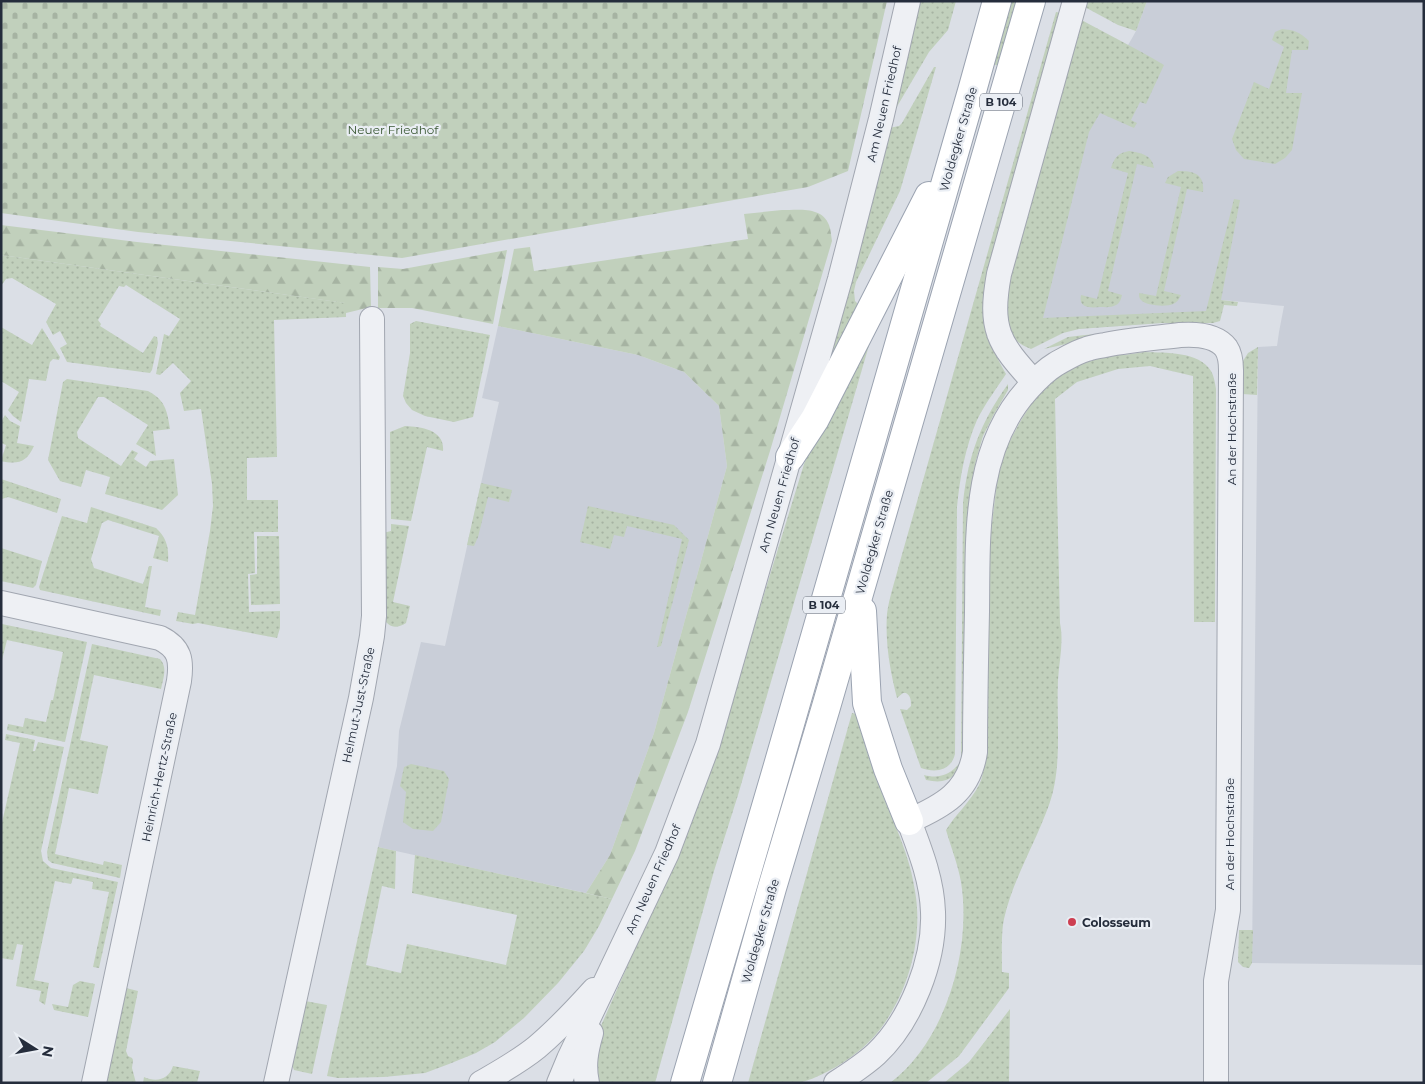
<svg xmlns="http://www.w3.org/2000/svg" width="1425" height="1084" font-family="Montserrat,sans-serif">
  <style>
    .built { fill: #c9ced8 }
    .grass { fill: url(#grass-dots) }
    .forest { fill: url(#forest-firs) }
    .cemetery { fill: url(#cemetery-stones) }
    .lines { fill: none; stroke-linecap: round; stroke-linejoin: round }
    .minor-casing { stroke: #a1a6b0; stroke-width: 26 }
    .major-casing { stroke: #9ba3b1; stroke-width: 30 }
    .minor { stroke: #eef0f4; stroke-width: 24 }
    .major { stroke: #fff; stroke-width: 28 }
    .poi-dot { fill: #cd3e51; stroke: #eaeef4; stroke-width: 2 }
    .labels { text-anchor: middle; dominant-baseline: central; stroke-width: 4.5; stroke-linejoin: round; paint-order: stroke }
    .shield { fill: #eaeef4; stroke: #606773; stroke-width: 1 }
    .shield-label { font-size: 11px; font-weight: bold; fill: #252d3c }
    .street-label { font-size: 12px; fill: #252d3c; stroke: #eaeef4 }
    .park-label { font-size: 12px; fill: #395733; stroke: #eaeef4 }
    .poi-label { font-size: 12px; font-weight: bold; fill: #252d3c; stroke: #eaeef4; text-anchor: start }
  </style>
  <defs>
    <pattern id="grass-dots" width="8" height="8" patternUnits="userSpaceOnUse" patternTransform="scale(1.25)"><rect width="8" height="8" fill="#c1d0bc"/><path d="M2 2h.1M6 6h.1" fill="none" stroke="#a6b3a2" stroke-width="1.8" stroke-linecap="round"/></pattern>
    <pattern id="forest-firs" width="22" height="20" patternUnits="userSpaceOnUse" patternTransform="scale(1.25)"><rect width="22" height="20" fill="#c1d0bc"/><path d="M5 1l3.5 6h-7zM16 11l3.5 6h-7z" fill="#a6b3a2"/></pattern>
    <pattern id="cemetery-stones" width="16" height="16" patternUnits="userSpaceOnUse" patternTransform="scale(1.25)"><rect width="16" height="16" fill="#c1d0bc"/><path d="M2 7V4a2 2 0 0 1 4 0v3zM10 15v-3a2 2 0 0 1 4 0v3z" fill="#a6b3a2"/></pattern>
  </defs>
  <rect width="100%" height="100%" fill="#dbdfe6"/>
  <g class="built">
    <path d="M1147,1h277v964l-172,-2 6,-616 19,-1 2,-14 5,-26 -62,-6 -4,19 -199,14 57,-201 55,-92 5,-9z"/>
    <path d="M498,326l140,29 46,17 35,34 8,60 -73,267 -44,122 -24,38 -208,-46 19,-81 2,-35 22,-89 24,4 54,-244 -17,-4z"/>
  </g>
  <g class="grass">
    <path d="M917,1h39l-8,29 -19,22 -34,58h-2z"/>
    <path d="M1010,1h9l-19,65 -8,-2z"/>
    <path d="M1083,1h64l-11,30 -18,-6 -37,-20z"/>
    <path d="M1056,12l10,2 -81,306c4,21 10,35 21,54 -10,15 -21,30 -29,46 -12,28 -17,57 -20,87l-2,247c-4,17 -20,19 -34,14l-21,-59 7,1 4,-4c0,-5 0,-10 -5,-13h-3l-6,5c-7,-27 -12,-56 -10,-84 2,-16 8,-33 12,-49z"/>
    <path d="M1078,18c29,16 58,30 86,47l-18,39 -6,-2 -9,18 6,3 -3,5 -34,-15 -11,19 -46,186 163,-7 28,-112 6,1 -19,100 17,2 -1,4 -13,-1 -4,16 -7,2h-51l-83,6 -16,4 -32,16c-28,-10 -24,-30 -28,-55z"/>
    <path d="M1282,29c12,1 18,3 27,12l-1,9h-16l-6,43h16l-10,57 -7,8 -10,6 -31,-5 -8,-9 -4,-11 22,-57 15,7 15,-42 -12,-7 3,-8z"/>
    <path d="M934,67h2l-36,124 -44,91 -2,9 1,10 6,6 -45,92 73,-271 10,-2 3,-3z"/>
    <path d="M1129,151c11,2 23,3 25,17l-17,-4 -29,127 14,4c-1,4 -2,8 -6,10 -5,3 -11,2 -16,2 -10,1 -22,1 -19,-12l16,4 31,-126 -17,-5c3,-10 7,-15 18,-17z"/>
    <path d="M1178,171c16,0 27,3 25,21l-16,-3 -23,102 17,4c-2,4 -3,7 -8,9 -6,3 -27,2 -32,-4 -2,-2 -2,-4 -2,-7l17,3 25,-109 -16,-4 3,-6z"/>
    <path d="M1,255l345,48v14l-72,3 3,137 -30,1v42h31v32h-24l1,41 -7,1 1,38 31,-1v17l-3,10 -79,-15 -5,1 -17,-3 2,-9 17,3 15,-84 3,-25 -1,-22 -11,-75 -17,2 -4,-18 11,-12 -18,-18 -13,12 -4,-1 8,-40 5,2 11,-17 -54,-34 -2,2 -5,-1 -21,34 3,4 -1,2 43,27 11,-17 3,1 1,6 -6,27 -2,3 -83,-11 -7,-14 7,-4 -7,-13 -7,4 -7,-13 10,-18 -44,-26 -6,1 -5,7z"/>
    <path d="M416,321l74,14 -17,82 -19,5 -29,-6 -13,-6 -6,-7 -3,-7 7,-43v-29z"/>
    <path d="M1,327l31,18 10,-17 18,29 -1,3 -6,-1 -3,3 -4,19 -17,-2 -8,43 -8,-6 -5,-6 11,-18 -18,-11z"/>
    <path d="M1120,332l-76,17 24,-12 17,-2z"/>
    <path d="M872,335l-134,460 -24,76 -59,212h-58l-1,-46 54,-122 67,-167 87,-284 16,-38z"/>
    <path d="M1258,347l-1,48 -15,-1 1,-33 5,-8z"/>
    <path d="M1145,352c20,1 54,-1 66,19 3,5 4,12 5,18l-1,233h-21l-1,-246 -43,-10 -32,3 -41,13 -22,17 5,224c4,20 -1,38 -2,57 -2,41 5,86 -9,125 -14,39 -36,74 -45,114 -3,14 -2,38 -2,53l7,1v15l-50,68 -33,27h-36c56,-42 82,-134 71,-201 -3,-17 -10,-35 -15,-52 10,-16 24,-28 33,-45 4,-8 5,-17 6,-27l3,-200 9,-77 9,-33 14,-26 13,-21 27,-26 28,-14 35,-8 1,2z"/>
    <path d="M67,379l81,12c17,9 19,19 22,38l-17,2 3,25 -20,-12 12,-19 -44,-28h-6l-21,35 1,6 43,28 11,-16 6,3 -4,6 12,8 4,-6 24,-2 4,36 -16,15 -57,-16 5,-17 -24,-7 -5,17 -21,-6 -12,-21 15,-78z"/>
    <path d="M1008,384v6l-15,26 -10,20 -7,24 -5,28 -3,43 -2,219c-9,22 -12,36 -40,30l-2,-5c15,4 27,0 37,-14l2,-258c5,-47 17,-80 45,-119z"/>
    <path d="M5,415l5,6 10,5 -3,17 17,3c-7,16 -16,19 -33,15l5,-16 -5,-2v-21z"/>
    <path d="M405,426c17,1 40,4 38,25l-16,-4 -16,74 -20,-2 -1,-87z"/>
    <path d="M1,479l60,20 -4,14 -49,-16 -6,2 -1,2z"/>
    <path d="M481,483l31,7 -3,12 -21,-5 -10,40 -4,9 -7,-1z"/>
    <path d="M588,506l86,19 15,15 -28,106 -4,1 25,-108 -55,-13 -3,11 -10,-2 -4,14 -30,-7z"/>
    <path d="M91,507l65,21c11,10 13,20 12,34l-15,-4 6,-22 -51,-16 -6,3 -11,36 3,9 49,16 6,-18h3l-7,41 16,3 -1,6 -120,-26 -1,-3 23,-71 25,7z"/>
    <path d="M391,524l18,2 -16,76 17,4 -4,17c-11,7 -18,4 -24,-7l1,-83 8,-2z"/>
    <path d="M257,536h22l1,68 -29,1 -1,-30 7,-1z"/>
    <path d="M1,548l41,13 -6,24 -3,3 -32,-7z"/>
    <path d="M2,624l85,18 -22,100 -58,-12 1,-6 15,3 2,-9 21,4 5,-22h2l10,-48 -56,-12 -6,24z"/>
    <path d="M92,644l68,15c8,9 3,19 1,30l-67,-14 -14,65 28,6 -10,48 -29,-6 -14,66 48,11 1,-4 18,4 -2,13 -68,-15 -4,-3 -1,-8z"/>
    <path d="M852,713l4,1c6,19 11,40 18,58 14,40 35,77 41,119 8,45 -5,95 -31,133 -12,18 -30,32 -48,43 -11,6 -26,14 -39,16 -15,1 -34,0 -49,0z"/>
    <path d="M6,734l29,6 -2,11h2l3,-9 26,5 -23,104 2,10 8,7 67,14 -19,86 -6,-1 16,-75 -17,-3 1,-7 -20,-4 -2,6 -16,-3 -21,99 15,3 -4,22 -6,-4 2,-10 -25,-5 7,-41 -6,-1 -4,16 -12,-2v-131l19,-84 -15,-3z"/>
    <path d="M411,764l33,7 5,8 -8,43 -8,9 -20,-2 -10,-7 3,-30 -6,-6 4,-19z"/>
    <path d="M378,847l18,4 -1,38 -13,-3 -16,79 35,8 6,-29 99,21 11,-50 -105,-22 3,-38 197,44 -13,27 -15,25 -26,32 -34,35 -29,24 -19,11 -27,11 -24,9 -41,4 -46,1 -11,-2z"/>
    <path d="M1239,930h14l-1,33 -3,5 -6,-1 -5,-5z"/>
    <path d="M80,981l15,3 -7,33 -34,-7 -2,-6 16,3 5,-22z"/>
    <path d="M122,987l16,4 -12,60 2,5 4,2 1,2 -1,8 4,15h-27l-6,-6z"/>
    <path d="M305,1001l22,4 -15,69 -18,-4 -2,-5z"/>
    <path d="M1010,1009l-1,74h-65l25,-21z"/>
    <path d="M173,1066l27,5 -3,12h-54l1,-6c13,6 25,2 29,-11z"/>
  </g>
  <g class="forest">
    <path d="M782,210c16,0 40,-4 47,15 2,5 2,11 3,16l-62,210 -82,261 -53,139 -23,48 -26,-6 24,-38 44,-122 73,-267 -8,-60 -35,-34 -46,-17 -140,-29 16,-77 16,-2 4,24 214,-32 -4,-25z"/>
    <path d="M1,225l136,17 233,25 1,40 -25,6 -1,-10 -344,-48z"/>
    <path d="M507,250l-14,74 -81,-16h-34v-41l25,2z"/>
  </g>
  <path class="cemetery" d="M1,1h886l-39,170 -40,16 -406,71 -264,-26 -137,-19z"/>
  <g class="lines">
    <defs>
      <g id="minor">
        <path d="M1034,382c-36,-39 -45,-53 -35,-108l76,-273"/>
        <path d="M1,603l159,35c20,10 22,22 19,43l-85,402"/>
        <path d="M276,1083l85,-385 11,-62 2,-20 -2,-297"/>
        <path d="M481,1083c19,-11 39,-22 56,-36 20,-17 39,-37 57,-57"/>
        <path d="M559,1083l10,-24 98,-206 41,-109 132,-465 41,-160 27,-118"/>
        <path d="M587,1083c-4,-18 -1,-33 4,-50"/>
        <path d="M836,1083c14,-9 28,-18 40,-29 35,-33 59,-94 57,-142 -1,-32 -13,-62 -24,-91 34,-15 60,-29 66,-69 0,-47 1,-93 2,-140 1,-76 -4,-163 51,-223 8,-9 18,-19 28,-25 9,-5 20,-12 31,-15 5,-2 12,-3 18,-4 25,-5 50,-7 75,-10 15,-1 36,0 46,13 4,6 5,15 5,22l-3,540 -12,71v102"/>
      </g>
      <g id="major">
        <path d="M790,457l25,-38 114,-223"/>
        <path d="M862,611l5,92 21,66 21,52"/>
        <path d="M685,1083l92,-314 195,-678 25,-90"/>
        <path d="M717,1083l55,-195 54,-181 205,-706"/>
      </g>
    </defs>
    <use href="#minor" class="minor-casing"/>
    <use href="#major" class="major-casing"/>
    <use href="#minor" class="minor"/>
    <use href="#major" class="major"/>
  </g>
  <circle class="poi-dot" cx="1072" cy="922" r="5"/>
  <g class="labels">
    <g class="shield">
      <rect x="980" y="93.5" width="42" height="17" rx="4"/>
      <rect x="803" y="596.5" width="42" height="17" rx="4"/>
    </g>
    <g class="shield-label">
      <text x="1001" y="102">B 104</text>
      <text x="824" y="605">B 104</text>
    </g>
    <g class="street-label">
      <text transform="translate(884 104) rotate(-77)">Am Neuen Friedhof</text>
      <text transform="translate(958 139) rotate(-74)">Woldegker Straße</text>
      <text transform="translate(1231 429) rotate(-90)">An der Hochstraße</text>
      <text transform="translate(779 495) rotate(-74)">Am Neuen Friedhof</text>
      <text transform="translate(874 542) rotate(-74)">Woldegker Straße</text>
      <text transform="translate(358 705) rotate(-78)">Helmut-Just-Straße</text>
      <text transform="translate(159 777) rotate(-78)">Heinrich-Hertz-Straße</text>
      <text transform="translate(1229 834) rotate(-90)">An der Hochstraße</text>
      <text transform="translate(653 879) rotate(-66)">Am Neuen Friedhof</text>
      <text transform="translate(760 931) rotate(-74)">Woldegker Straße</text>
    </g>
    <g class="park-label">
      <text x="393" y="129">Neuer Friedhof</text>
    </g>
    <g class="poi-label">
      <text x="1082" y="922">Colosseum</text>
    </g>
  </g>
  <rect width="1425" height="1084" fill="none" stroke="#252d3c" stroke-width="5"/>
  <g transform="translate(35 1049) rotate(101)" stroke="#eaeef4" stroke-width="4" paint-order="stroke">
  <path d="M0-4L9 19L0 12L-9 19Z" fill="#252d3c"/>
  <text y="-8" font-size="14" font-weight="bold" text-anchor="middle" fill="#252d3c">N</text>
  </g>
</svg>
